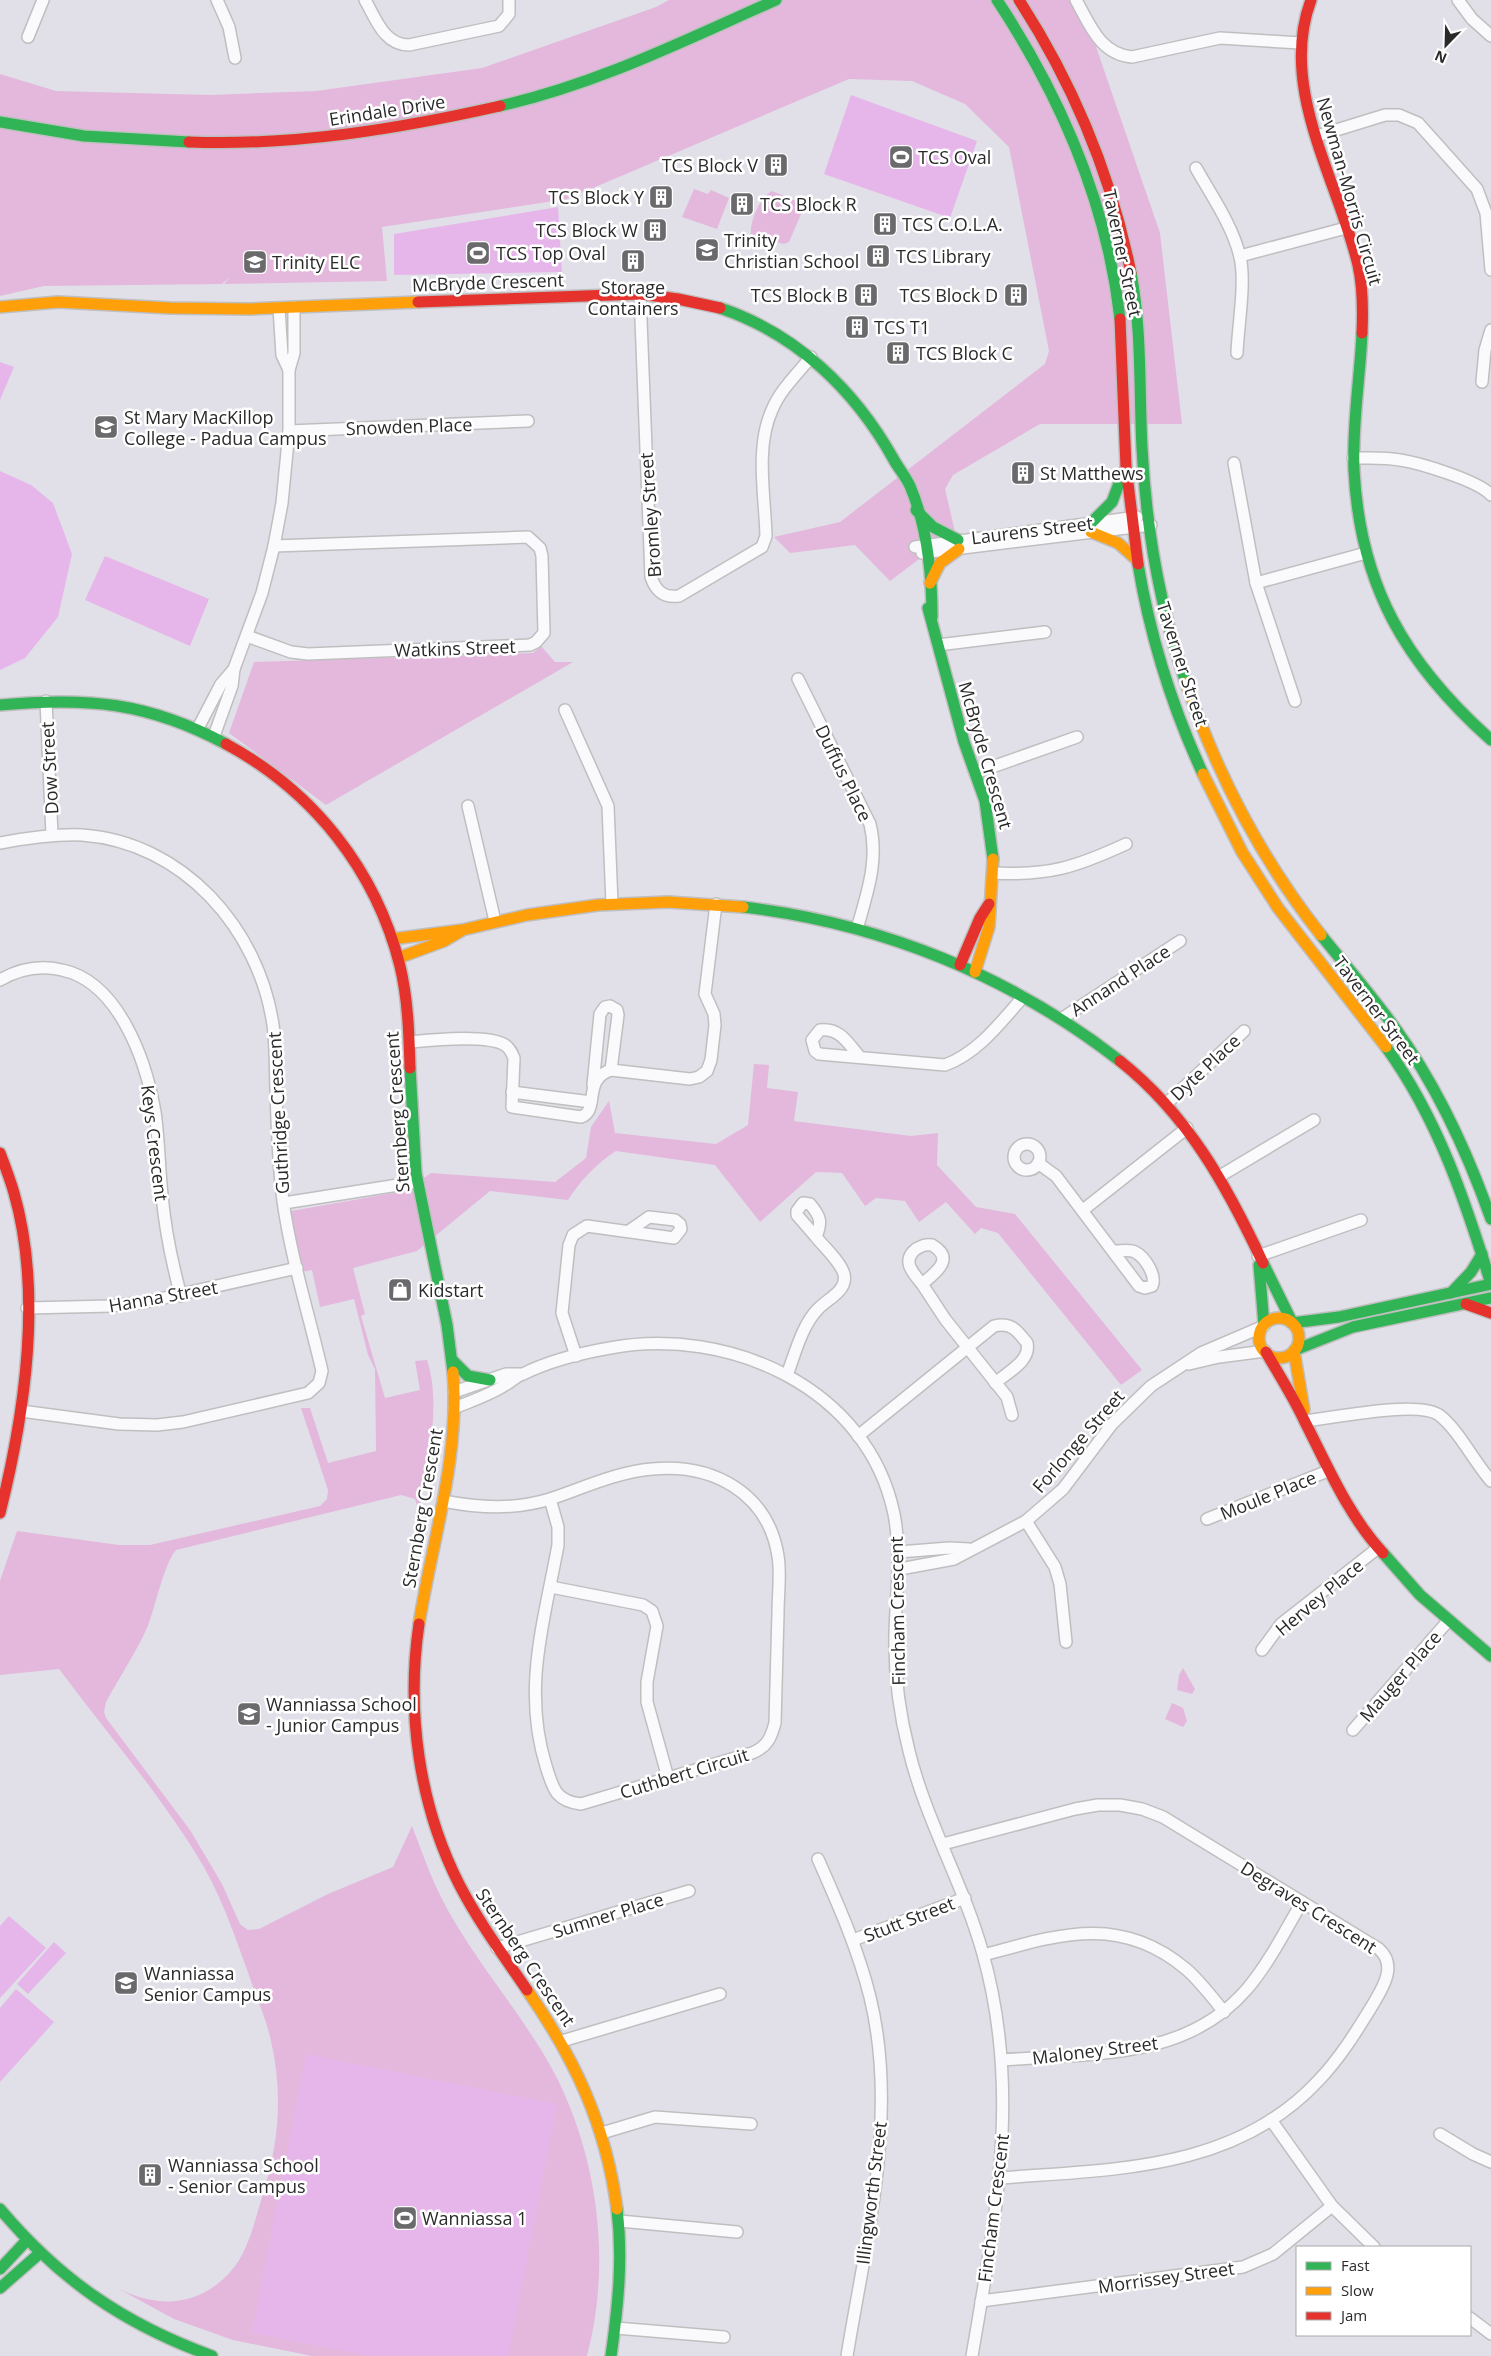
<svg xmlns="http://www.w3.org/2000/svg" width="1491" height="2356" font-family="'Open Sans',sans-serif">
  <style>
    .green { fill: #e3b8dc }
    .pitch { fill: #e6b6ea }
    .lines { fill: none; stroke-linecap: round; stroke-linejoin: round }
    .street-casing { stroke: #bfbfc0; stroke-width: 14 }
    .fast-casing { stroke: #bfbfc0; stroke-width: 14 }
    .slow-casing { stroke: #bfbfc0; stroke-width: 14 }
    .jam-casing { stroke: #bfbfc0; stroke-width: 14 }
    .street { stroke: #fafafc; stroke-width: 11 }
    .fast { stroke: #30b455; stroke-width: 11 }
    .slow { stroke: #ff9f0a; stroke-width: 11 }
    .jam { stroke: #e5322d; stroke-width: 11 }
    .labels { text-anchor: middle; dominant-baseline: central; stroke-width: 5; stroke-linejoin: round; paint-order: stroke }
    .street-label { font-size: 18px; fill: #2a2a2a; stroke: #fff }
    .poi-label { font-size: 18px; fill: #2a2a2a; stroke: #fff; text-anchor: start }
  </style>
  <rect width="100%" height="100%" fill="#e1e0e8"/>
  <g class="green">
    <path d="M669,0h411l80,233 22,191h-142l-87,51 -8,14 10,43 -65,49 -35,-36 -65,8 -16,-16 66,-15 205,-158 4,-13 -40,-204 -44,-43 -53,-23 -63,-2 -282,120 -185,28 5,54 -163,3 7,-8 -9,8 -178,2 -44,10v-222l56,17 154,4 106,-4 166,-23 174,-61z"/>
    <path d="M694,189l14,5 3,-4 18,8 -12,31 -35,-12z"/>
    <path d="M772,191l24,10 5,13 -12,28 -5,2c-12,-4 -21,-3 -33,-7 -2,-15 8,-39 21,-46z"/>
    <path d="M541,646l14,16h18l-247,143 -97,-72 25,-71 279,-9z"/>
    <path d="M754,1064l15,1 -2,23 31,4 -4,29 117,15 27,-3 -1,32 39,42 39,7 127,156 -21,15 -123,-152 -17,-5 -6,6 -29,-32 -27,20 -14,-21 -29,-3 -11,8 -23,-33 -26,-1 -56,50 -45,-57 -99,-14c-19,12 -36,30 -48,49l-78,-9 -73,60 -64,17 12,46 -4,2 24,82 35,-8 -5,-29 12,-1c15,44 0,107 -8,151l-4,-12 -14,-4 -225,55c-12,13 -21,59 -29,78 -12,26 -28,50 -41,74l-2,10 2,6 84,112 32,54 18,40 8,6 11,-1 69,-35 65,-27 19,-41c12,31 23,64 41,93 32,55 76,104 105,161 41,84 53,186 29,276h-275l-79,-16 -59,-21 -55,-30c41,20 81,17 112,-18 18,-20 24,-52 32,-77 16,-51 20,-101 8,-153 -4,-20 -13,-39 -19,-57 -14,-39 -27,-79 -47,-115 -41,-71 -97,-134 -146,-200l-59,6v-94l17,-50 102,14h31l170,-39 7,-7 1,-9 -27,-82h9l18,55 48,-12 -1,-82 -7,-14 -14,-56 -34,8 -8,-37 -11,2 -10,-61 114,-20 26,-18 124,9 31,-24 5,-31 18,-26 6,32 101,11 32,-19z"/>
    <path d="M1183,1668l12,21 -3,5 -15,-4 2,-15z"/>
    <path d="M1172,1703l11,5 4,13 -4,6 -18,-8z"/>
  </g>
  <g class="pitch">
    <path d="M851,95l126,46 -27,77 -126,-44z"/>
    <path d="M558,207l4,65 -168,3v-41z"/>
    <path d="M0,362l14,5 -14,33z"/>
    <path d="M0,471l31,14 22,18 19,51 -14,63 -33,41 -25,12z"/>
    <path d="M105,556l104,43 -19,47 -105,-46z"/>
    <path d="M9,1916l37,32 -46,50v-72z"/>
    <path d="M54,1942l12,11 -38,41 -11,-10z"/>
    <path d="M16,1989l38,33 -54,60v-74z"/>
    <path d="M306,2054l251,50 -49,252h-137l-119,-23z"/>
  </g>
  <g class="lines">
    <defs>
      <g id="street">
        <path d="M217,0l12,27 6,31"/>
        <path d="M365,0c11,19 19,45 44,45l90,-19 10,-12v-14"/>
        <path d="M1076,0c14,25 24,54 56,57l88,-19 80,5"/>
        <path d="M1458,0l14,19 19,17"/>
        <path d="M28,37l15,-37"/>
        <path d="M1317,136l68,-21h14l19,8 59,66 9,24 5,57"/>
        <path d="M1196,168c15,27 37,58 44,89 6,25 -2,69 -3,96"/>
        <path d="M1240,256l106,-28"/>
        <path d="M640,294l11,283c5,15 13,21 28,19l83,-49 4,-11c-1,-40 -11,-89 6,-126 8,-20 26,-37 39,-53"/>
        <path d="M279,308l3,47 7,15"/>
        <path d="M1482,382l3,-32 6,-20"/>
        <path d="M289,431l239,-10"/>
        <path d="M1353,458c16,0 32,-1 47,2 20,3 79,21 91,35"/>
        <path d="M1234,463l22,120 39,118"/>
        <path d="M915,547l222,-30"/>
        <path d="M922,553l229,-28"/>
        <path d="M1256,583l110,-30"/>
        <path d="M247,636l44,16 17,2 222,-9 6,-3 8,-9 -2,-77 -2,-8 -12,-11 -254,9"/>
        <path d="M938,645l107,-13"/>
        <path d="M798,679l72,145c9,37 -3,69 -13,105"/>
        <path d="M46,701l6,134"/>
        <path d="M565,710l43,96 4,98"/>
        <path d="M198,728l23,-44 13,-15"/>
        <path d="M214,736l18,-50 2,-17 28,-76 12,-47 8,-43 7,-72v-61l5,-17v-46"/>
        <path d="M975,773l102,-36"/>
        <path d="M468,806l27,115"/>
        <path d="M0,843c27,-5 54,-9 82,-8 101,7 177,94 191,190 3,20 2,43 3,64 1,37 2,75 7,112 8,57 26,114 39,170l-3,12 -11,10 -125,29 -26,3 -38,-1 -98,-13"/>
        <path d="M993,873c56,3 83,-6 133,-29"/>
        <path d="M0,980c19,-11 41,-15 62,-10 57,12 84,91 93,142 4,27 4,55 7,83 3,34 10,68 19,101"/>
        <path d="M1061,1019l119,-78"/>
        <path d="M410,1042c21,-2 77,-8 95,3 5,3 7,8 9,13l-2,49 69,10c19,-6 1,-38 30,-47l79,9 9,-2 8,-6 4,-11 4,-35 -1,-11 -9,-20 11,-90"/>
        <path d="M859,1056c-11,-13 -20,-29 -39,-26l-8,10 3,11 4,3 126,11c33,-12 56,-43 78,-68"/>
        <path d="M593,1085l7,-71 5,-7 5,-1 7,4 1,5 -7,55"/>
        <path d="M512,1092l79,10"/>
        <path d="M1166,1104l78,-73"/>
        <circle cx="1027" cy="1157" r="13"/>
        <path d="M1038,1163l18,13 83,110 6,2 7,-2c5,-10 -7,-29 -17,-34 -5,-3 -14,-1 -20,-1"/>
        <path d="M1220,1176l94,-56"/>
        <path d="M284,1203l133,-21"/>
        <path d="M1083,1210l104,-82"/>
        <path d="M1258,1256l103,-36"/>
        <path d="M922,1284c-9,-11 -21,-23 -6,-35 6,-3 9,-5 16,-4 24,14 3,28 -10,39l23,35 62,78 5,18"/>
        <path d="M27,1308l84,-2 35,-4 151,-34"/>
        <path d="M576,1356l-14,-43 7,-68 4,-10 14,-9 87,12 7,-9 -1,-5 -5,-4 -26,-3 -20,14"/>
        <path d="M1189,1364l30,-7 46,-6"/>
        <path d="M787,1375c8,-21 15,-50 31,-66 9,-10 30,-18 26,-35 -4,-13 -20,-27 -28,-37 6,-15 5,-20 -6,-33l-7,-1 -6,8v4l19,22"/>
        <path d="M454,1392l52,-18h14"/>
        <path d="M454,1408c17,-7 36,-13 51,-23 6,-3 11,-9 18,-11 26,-13 58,-21 87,-26 119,-22 258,40 284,166 8,41 2,78 1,119 -1,39 4,79 14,118 17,70 55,134 74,203 39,139 12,265 -11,402"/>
        <path d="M1305,1421c28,-3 113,-21 134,-6 18,13 36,48 52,66"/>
        <path d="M858,1436l136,-110c17,-4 23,4 33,17 4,18 -19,29 -32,40"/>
        <path d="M443,1501c37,7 71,9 107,-2l8,28v18c-14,77 -36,144 -12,221 7,22 9,35 35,38l171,-51c15,-6 19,-15 23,-30 1,-37 2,-73 3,-110 0,-19 3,-39 0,-57 -10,-63 -65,-93 -126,-87 -35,3 -69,19 -102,30"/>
        <path d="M1207,1519l121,-48"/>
        <path d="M1026,1521l29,46 5,17 6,58"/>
        <path d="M899,1552l50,-4 20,1"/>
        <path d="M900,1569l54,-10 72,-38 37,-32 49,-65 39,-38 50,-33 63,-27"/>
        <path d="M551,1587l92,18 9,6 5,15 -10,56v20l21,76"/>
        <path d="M1262,1650l19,-26 97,-76"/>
        <path d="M1353,1730l95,-109"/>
        <path d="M943,1844l132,-35 23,-4h22l22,4 21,8 216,132c19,17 3,40 -7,57 -16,26 -32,52 -53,74 -84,91 -205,89 -318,98"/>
        <path d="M818,1859c20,45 40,90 52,138 29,118 -4,242 -23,359"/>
        <path d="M853,1940l112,-42"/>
        <path d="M497,1948l192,-57"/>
        <path d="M984,1955c73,-20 136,-42 202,14 14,12 26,28 38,43"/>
        <path d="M562,2041l158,-47"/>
        <path d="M1002,2060c87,-7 183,1 245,-71 22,-26 38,-58 55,-87"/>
        <path d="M1271,2120l61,86 42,41"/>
        <path d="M602,2133l53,-16 96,7"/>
        <path d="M1440,2134l33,20 18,8"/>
        <path d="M620,2221l117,11"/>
        <path d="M981,2301l262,-34 30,-13 59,-48"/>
        <path d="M1470,2318l21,16"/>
        <path d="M616,2328l108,9"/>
      </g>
      <g id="fast">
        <path d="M997,0c64,97 110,202 123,319"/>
        <path d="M500,106c98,-22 185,-66 276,-106"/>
        <path d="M0,122l84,14 105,6"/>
        <path d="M1131,273c11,58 8,116 11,175 4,79 18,160 44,235"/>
        <path d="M720,308c77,26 135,82 174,152 5,9 12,17 16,26 17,40 22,88 22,131"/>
        <path d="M1362,333c-2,46 -10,91 -8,137 6,117 52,194 137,270"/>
        <path d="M916,510l17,17 25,13"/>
        <path d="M1091,523l21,-21 11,-29"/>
        <path d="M1138,564c12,72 34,143 65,210"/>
        <path d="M928,608l36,134 21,59 8,58"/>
        <path d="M0,705c87,-8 148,-3 226,39"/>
        <path d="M743,907c138,16 268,69 377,154"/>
        <path d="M1321,935c25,31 51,61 74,93 42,58 72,123 96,191"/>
        <path d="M1386,1047c52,72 79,153 105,237"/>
        <path d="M410,1068l6,105 31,152 6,47"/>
        <path d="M1263,1263l29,59"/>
        <path d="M1259,1265l5,60"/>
        <path d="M1451,1293l20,-21 11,-18"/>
        <path d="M1292,1323l47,-6 152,-33"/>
        <path d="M1295,1350l58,-23 138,-29"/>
        <path d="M452,1360l16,16 22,4"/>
        <path d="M1383,1553l37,42 71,61"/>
        <path d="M0,2209c60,71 124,115 212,147"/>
        <path d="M0,2269l27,-29"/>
        <path d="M0,2288l40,-35"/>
        <path d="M611,2356c7,-49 12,-97 6,-147"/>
      </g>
      <g id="slow">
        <path d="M0,307l58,-5 112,6 79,1 169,-7"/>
        <path d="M1091,532l27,11 18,16"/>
        <path d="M930,583l10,-20 19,-14"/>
        <path d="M1186,683c31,91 75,176 135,252"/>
        <path d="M1203,774l39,78 36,56 108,139"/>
        <path d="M392,939l70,-9 65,-15 71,-10 70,-3 75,5"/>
        <path d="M398,958l46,-17 17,-10"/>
        <path d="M975,972l14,-45 4,-68"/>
        <circle cx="1279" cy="1338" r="20"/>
        <path d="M1294,1351l10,59"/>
        <path d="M419,1624c13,-83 41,-166 34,-252"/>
        <path d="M527,1990c48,69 79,135 90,219"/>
      </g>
      <g id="jam">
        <path d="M1019,0c55,85 92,174 112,273"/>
        <path d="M1311,0c-33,88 27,180 47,265 5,22 5,46 4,68"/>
        <path d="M189,142c105,4 209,-13 311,-36"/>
        <path d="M418,302l222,-8 38,5 42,9"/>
        <path d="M1120,319l6,148 12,97"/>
        <path d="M226,744c87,47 150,126 174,222 8,33 9,68 10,102"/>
        <path d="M960,965l20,-47 9,-14"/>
        <path d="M1120,1061c68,54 107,125 143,202"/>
        <path d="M0,1153c5,13 10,26 14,40 29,101 11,220 -14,320"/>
        <path d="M1466,1304l25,9"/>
        <path d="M1266,1352c13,23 28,46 39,70 23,45 43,93 78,131"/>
        <path d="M419,1624c-13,88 0,181 40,260 19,37 44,71 68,106"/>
      </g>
    </defs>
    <use href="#street" class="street-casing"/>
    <use href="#fast" class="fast-casing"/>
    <use href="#slow" class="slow-casing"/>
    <use href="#jam" class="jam-casing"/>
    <use href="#street" class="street"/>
    <use href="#fast" class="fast"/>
    <use href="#slow" class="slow"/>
    <use href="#jam" class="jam"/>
  </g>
  <defs>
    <symbol id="stadium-square" viewBox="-11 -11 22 22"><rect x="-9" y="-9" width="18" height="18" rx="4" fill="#6a6a6c" stroke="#fff"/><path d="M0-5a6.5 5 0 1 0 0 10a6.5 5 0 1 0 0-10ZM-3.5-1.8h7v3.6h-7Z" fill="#fff"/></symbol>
    <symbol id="building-square" viewBox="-11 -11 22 22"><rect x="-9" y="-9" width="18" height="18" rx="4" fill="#6a6a6c" stroke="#fff"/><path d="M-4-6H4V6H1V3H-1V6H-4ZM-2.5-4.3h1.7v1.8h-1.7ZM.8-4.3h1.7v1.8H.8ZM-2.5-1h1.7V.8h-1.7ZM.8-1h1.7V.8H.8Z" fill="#fff"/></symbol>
    <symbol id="school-square" viewBox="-11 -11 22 22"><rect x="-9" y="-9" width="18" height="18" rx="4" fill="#6a6a6c" stroke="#fff"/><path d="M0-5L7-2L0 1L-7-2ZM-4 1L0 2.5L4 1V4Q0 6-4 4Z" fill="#fff"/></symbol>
    <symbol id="university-square" viewBox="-11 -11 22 22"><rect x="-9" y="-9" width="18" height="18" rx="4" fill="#6a6a6c" stroke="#fff"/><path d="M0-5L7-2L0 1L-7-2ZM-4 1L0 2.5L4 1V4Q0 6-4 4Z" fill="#fff"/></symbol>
    <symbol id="shop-square" viewBox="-11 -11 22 22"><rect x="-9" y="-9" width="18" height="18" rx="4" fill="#6a6a6c" stroke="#fff"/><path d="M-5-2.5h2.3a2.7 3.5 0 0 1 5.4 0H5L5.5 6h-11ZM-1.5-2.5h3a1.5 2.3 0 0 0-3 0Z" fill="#fff"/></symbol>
  </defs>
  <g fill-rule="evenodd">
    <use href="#stadium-square" x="887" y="143" width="28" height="28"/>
    <use href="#building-square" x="762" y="151" width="28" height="28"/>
    <use href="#building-square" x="647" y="183" width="28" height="28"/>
    <use href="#building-square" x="728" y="190" width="28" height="28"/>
    <use href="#building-square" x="871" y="210" width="28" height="28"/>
    <use href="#building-square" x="641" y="216" width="28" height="28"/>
    <use href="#school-square" x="693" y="236" width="28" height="28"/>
    <use href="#stadium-square" x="464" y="239" width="28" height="28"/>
    <use href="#building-square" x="864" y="242" width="28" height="28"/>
    <use href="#building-square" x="619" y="247" width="28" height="28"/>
    <use href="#school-square" x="241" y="248" width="28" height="28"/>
    <use href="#building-square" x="852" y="281" width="28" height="28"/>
    <use href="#building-square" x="1002" y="281" width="28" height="28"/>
    <use href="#building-square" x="843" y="313" width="28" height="28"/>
    <use href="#building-square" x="884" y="339" width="28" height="28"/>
    <use href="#university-square" x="92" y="413" width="28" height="28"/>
    <use href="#building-square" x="1009" y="459" width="28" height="28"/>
    <use href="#shop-square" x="386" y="1276" width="28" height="28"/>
    <use href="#school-square" x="235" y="1700" width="28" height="28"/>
    <use href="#school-square" x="112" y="1969" width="28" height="28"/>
    <use href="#building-square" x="136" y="2161" width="28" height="28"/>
    <use href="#stadium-square" x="391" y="2204" width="28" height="28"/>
  </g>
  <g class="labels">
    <g class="street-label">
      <text transform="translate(387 110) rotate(-9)">Erindale Drive</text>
      <text transform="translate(1350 191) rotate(74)">Newman-Morris Circuit</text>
      <text transform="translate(1123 253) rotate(78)">Taverner Street</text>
      <text transform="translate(488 282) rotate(-2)">McBryde Crescent</text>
      <text transform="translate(409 426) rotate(-2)">Snowden Place</text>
      <text transform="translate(650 515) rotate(-94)">Bromley Street</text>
      <text transform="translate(1032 530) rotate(-7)">Laurens Street</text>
      <text transform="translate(455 648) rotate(-2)">Watkins Street</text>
      <text transform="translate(1183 664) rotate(72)">Taverner Street</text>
      <text transform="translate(986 755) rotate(74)">McBryde Crescent</text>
      <text transform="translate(49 768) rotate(-93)">Dow Street</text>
      <text transform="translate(844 773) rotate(64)">Duffus Place</text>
      <text transform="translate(1120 980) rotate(-33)">Annand Place</text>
      <text transform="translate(1377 1010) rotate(53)">Taverner Street</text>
      <text transform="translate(1205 1067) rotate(-43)">Dyte Place</text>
      <text transform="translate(397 1112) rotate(-94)">Sternberg Crescent</text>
      <text transform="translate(278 1113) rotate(-93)">Guthridge Crescent</text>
      <text transform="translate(155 1143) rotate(83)">Keys Crescent</text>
      <text transform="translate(163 1296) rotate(-10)">Hanna Street</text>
      <text transform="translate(1078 1441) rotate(-49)">Forlonge Street</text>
      <text transform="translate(1268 1495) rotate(-22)">Moule Place</text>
      <text transform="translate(422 1508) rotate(-80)">Sternberg Crescent</text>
      <text transform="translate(1319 1597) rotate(-40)">Hervey Place</text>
      <text transform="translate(897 1611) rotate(-91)">Fincham Crescent</text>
      <text transform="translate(1400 1676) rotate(-49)">Mauger Place</text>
      <text transform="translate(684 1773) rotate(-17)">Cuthbert Circuit</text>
      <text transform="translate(1309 1907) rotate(32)">Degraves Crescent</text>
      <text transform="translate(608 1915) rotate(-17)">Sumner Place</text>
      <text transform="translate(909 1919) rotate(-21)">Stutt Street</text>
      <text transform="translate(526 1957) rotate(56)">Sternberg Crescent</text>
      <text transform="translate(1095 2050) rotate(-7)">Maloney Street</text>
      <text transform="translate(871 2193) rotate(-83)">Illingworth Street</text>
      <text transform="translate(993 2208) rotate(-83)">Fincham Crescent</text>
      <text transform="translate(1166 2277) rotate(-8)">Morrissey Street</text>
    </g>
    <g class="poi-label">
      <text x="918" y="157">TCS Oval</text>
      <text x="758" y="165" text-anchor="end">TCS Block V</text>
      <text x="644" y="197" text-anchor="end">TCS Block Y</text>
      <text x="760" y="204">TCS Block R</text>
      <text x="902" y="224">TCS C.O.L.A.</text>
      <text x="638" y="230" text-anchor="end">TCS Block W</text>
      <text x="724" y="240">Trinity<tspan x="724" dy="21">Christian School</tspan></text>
      <text x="496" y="253">TCS Top Oval</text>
      <text x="896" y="256">TCS Library</text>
      <text x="272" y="262">Trinity ELC</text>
      <text x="633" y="287" text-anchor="middle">Storage<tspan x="633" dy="21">Containers</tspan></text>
      <text x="848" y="295" text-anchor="end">TCS Block B</text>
      <text x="998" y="295" text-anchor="end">TCS Block D</text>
      <text x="874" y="327">TCS T1</text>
      <text x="916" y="353">TCS Block C</text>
      <text x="124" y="417">St Mary MacKillop<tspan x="124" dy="21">College - Padua Campus</tspan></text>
      <text x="1040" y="473">St Matthews</text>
      <text x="418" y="1290">Kidstart</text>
      <text x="266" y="1704">Wanniassa School<tspan x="266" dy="21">- Junior Campus</tspan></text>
      <text x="144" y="1973">Wanniassa<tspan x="144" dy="21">Senior Campus</tspan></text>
      <text x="168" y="2165">Wanniassa School<tspan x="168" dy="21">- Senior Campus</tspan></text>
      <text x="422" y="2218">Wanniassa 1</text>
    </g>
  </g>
  <rect x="1296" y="2246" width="175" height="90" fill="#ffffff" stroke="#aaaaaa"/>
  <rect x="1306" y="2262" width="25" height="8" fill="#30b455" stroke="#aaaaaa"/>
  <text x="1341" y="2271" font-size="15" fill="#2a2a2a">Fast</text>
  <rect x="1306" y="2287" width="25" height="8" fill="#ff9f0a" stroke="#aaaaaa"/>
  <text x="1341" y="2296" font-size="15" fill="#2a2a2a">Slow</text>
  <rect x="1306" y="2312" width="25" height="8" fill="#e5322d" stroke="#aaaaaa"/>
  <text x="1341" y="2321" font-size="15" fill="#2a2a2a">Jam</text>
  <g transform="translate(1446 45) rotate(203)" stroke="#ffffff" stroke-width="4" paint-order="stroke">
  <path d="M0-4L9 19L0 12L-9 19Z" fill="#2a2a2a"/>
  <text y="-8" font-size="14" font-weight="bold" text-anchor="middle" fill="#2a2a2a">N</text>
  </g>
</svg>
